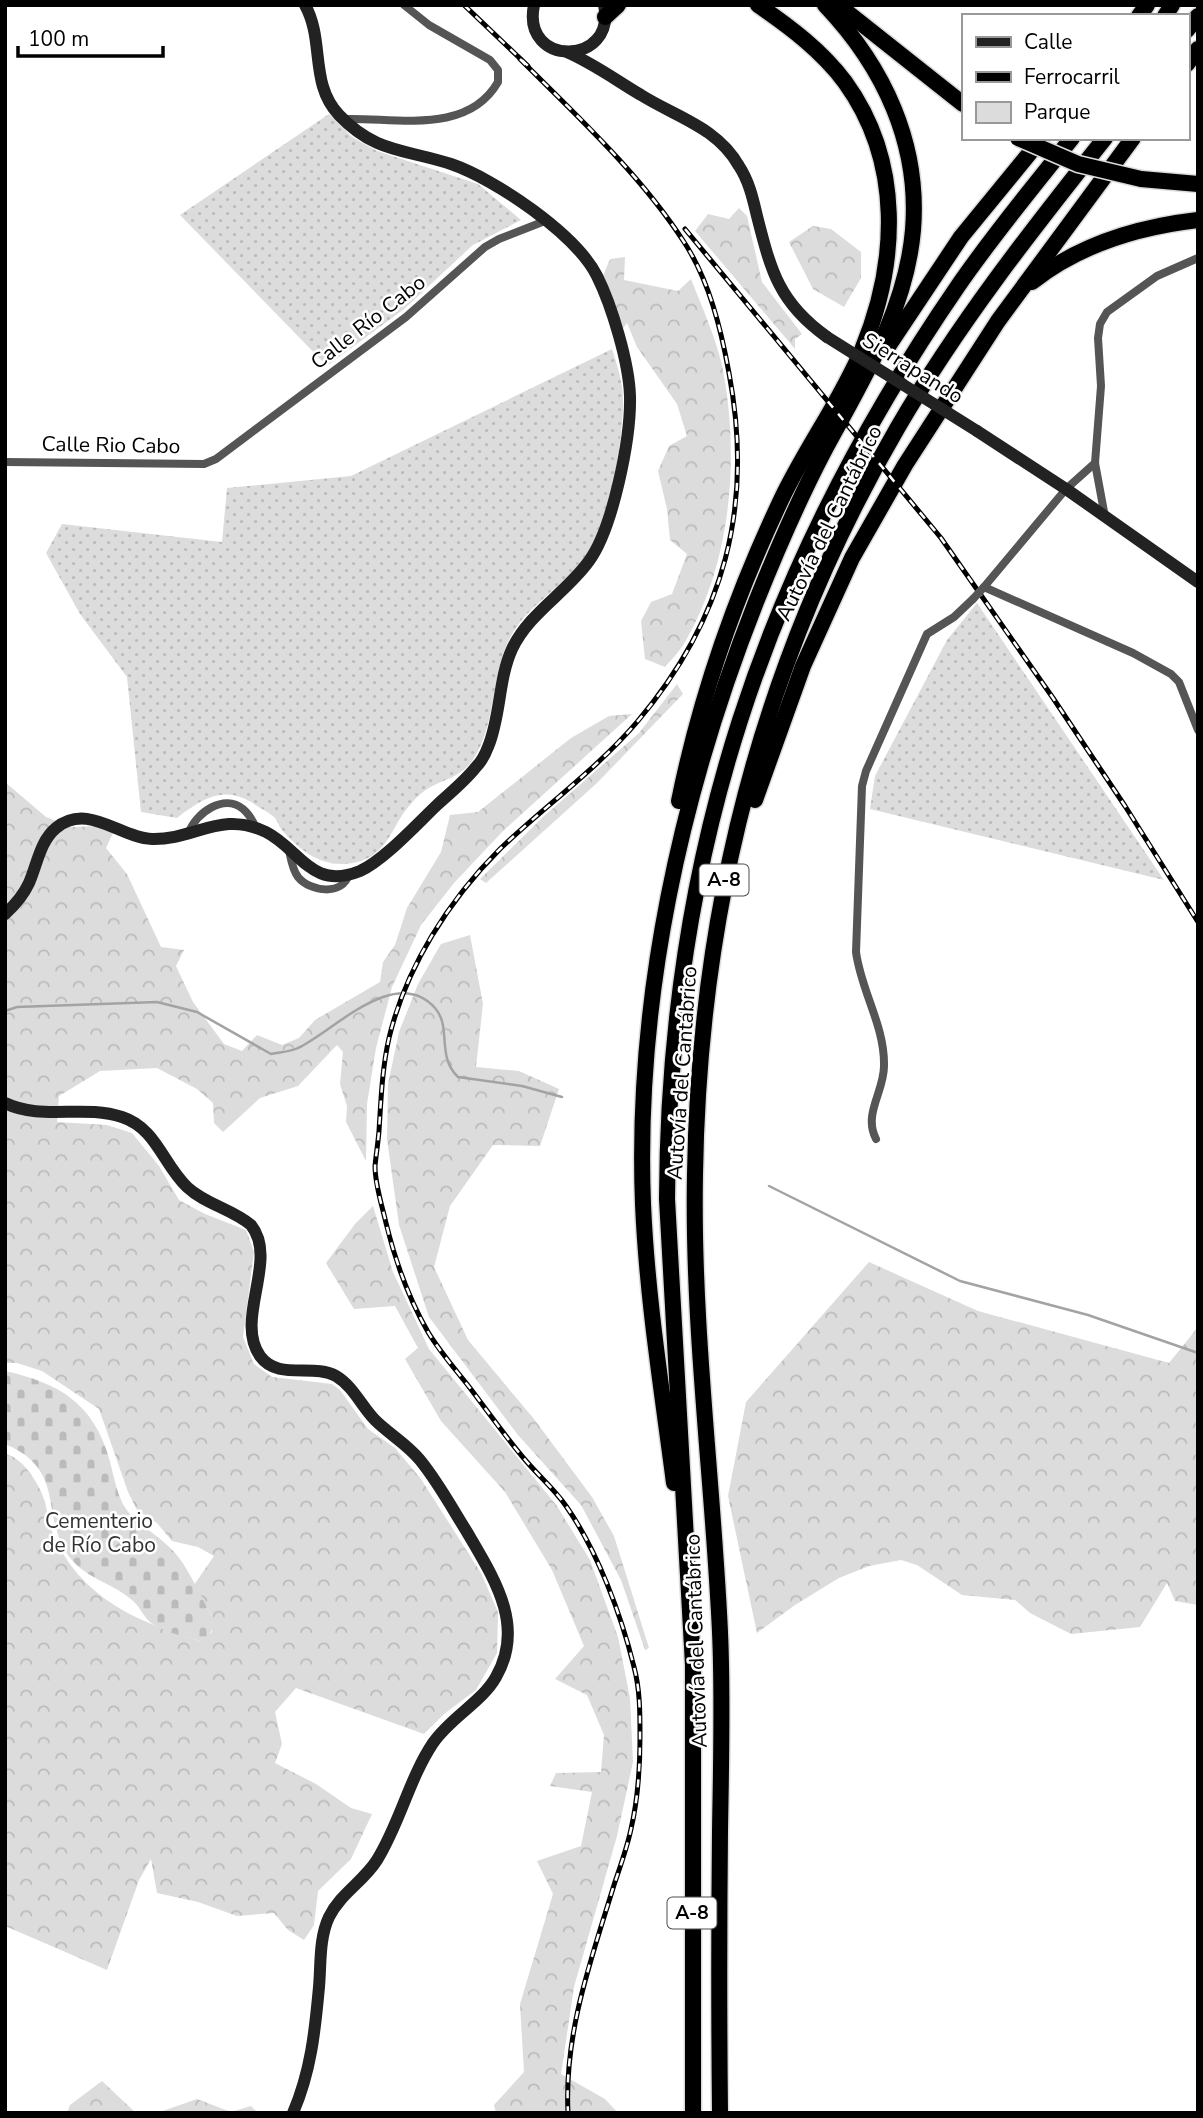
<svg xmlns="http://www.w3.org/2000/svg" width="1203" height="2118" font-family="'Nunito Sans',sans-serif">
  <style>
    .green { fill: url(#green-dots) }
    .forest { fill: url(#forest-crowns) }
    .cemetery { fill: url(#cemetery-stones) }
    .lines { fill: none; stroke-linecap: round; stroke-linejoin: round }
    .stream { stroke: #a3a3a3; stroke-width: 2.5 }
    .highway-casing { stroke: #dbdbdb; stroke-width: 19 }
    .street { stroke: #555; stroke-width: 8 }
    .secondary { stroke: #222; stroke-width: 12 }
    .highway { stroke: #000; stroke-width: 16 }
    .rail-casing { stroke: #000; stroke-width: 5 }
    .rail { stroke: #fff; stroke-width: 2.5; stroke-dasharray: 8; stroke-linecap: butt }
    .highway-bridge-casing { stroke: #dbdbdb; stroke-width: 19; stroke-linecap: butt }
    .street-bridge { stroke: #555; stroke-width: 8 }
    .secondary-bridge { stroke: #222; stroke-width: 12 }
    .highway-bridge { stroke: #000; stroke-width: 16 }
    .labels { text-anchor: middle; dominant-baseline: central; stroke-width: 5; stroke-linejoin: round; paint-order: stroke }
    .shield { fill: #fff; stroke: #4c4c4c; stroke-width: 2 }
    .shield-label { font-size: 19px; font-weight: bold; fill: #000 }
    .street-label { font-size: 21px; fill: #000; stroke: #fff }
    .park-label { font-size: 21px; fill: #333; stroke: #fff }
  </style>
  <defs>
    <pattern id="green-dots" width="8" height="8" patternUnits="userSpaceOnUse" patternTransform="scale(1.75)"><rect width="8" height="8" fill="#dcdcdc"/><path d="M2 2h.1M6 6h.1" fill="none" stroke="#bbb" stroke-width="1.8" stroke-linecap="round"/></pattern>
    <pattern id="forest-crowns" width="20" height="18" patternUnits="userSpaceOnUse" patternTransform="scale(1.75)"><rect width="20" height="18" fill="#dcdcdc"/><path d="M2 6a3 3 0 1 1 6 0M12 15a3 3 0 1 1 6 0" fill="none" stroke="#bbb"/></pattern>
    <pattern id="cemetery-stones" width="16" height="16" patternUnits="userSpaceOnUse" patternTransform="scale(1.75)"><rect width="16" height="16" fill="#dcdcdc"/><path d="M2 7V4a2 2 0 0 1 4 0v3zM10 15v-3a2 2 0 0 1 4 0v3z" fill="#bbb"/></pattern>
  </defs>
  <rect width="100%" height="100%" fill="#fff"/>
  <g class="green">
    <path d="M329,114l23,23 25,14 101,33 43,36 -48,25 -69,64 -77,57 -147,-151z"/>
    <path d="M612,349c5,15 10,31 11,47 1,43 -13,122 -36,158 -20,31 -58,49 -76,82 -21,38 -14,90 -39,125 -14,19 -32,18 -49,31 -6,4 -13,13 -18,19 -13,18 -19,42 -44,50 -32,10 -58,-6 -78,-30 -4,-4 -5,-9 -8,-13 -5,-5 -13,-9 -18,-12 -31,-22 -53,-9 -80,12l-36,-6 -14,-135 -47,-63 -34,-61 16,-29 160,18 5,-54 124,-12z"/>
    <path d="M977,603l187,277 -294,-71 5,-33 72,-136z"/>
  </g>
  <g class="forest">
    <path d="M739,208l8,8 15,66 40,52 -7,5v10l-100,-118 13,-17 21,5z"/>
    <path d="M813,226l18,3 30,23v26l-17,29 -31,-18 -24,-47z"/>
    <path d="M625,257l-1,23 54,11 13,-12c11,28 24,57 31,86 18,90 10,196 -37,277 -5,9 -13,17 -20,25l-20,-8 -4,-38 10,-19 21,-8 15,-40 -17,-14 -3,-31 -9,-38 11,-25 18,-10 -10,-32 -40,-57 -10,-24 -6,8 -18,-55 7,-17z"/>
    <path d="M677,684l6,10 -86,89 -111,100 -6,-4 63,-62 96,-84z"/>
    <path d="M632,714l-129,117 -49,52 -33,42 -29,62 -16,61 -9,56 -1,57 -20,-39 1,-16 -7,-22 3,-32 -6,-7 -39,41 -38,12 -37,34 -9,-9 -1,-20 -16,-14 -40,-21 -57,3 -41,25 -2,26 50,3 25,8 27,33 20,34 26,14 41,16 8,22 -11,85 11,27 18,13 60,7 8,6 28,39 27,19 26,31 60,94 17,39 -1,41 -21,37 -32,24 -20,20 -128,-46 -21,24 7,32 -7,19 41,21 35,24 21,6 -21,45 -33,32 -4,34 -10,15 -16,-10 -14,-17 -37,3 -39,-14 -41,-9 -6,-34 -12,21 -32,90 -102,-44v-472c18,3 35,31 40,48 2,8 3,18 6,26 7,22 25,47 43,62 30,26 68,39 106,51l12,-9v-16l-18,-31 20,-29 -16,-9 -26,-6 -15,-18 -20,-13 -9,-18 -29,-83 -57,-38 -25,-8h-12v-581l41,35 26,10 26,-1 15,7 -7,15 21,26 34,73 23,3 -8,16 17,36 31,42 18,7 15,-16 25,10 17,-7 16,-18 65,-38 3,-20 12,-17 12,-37 34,-56 9,-37 28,-3 93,-74 38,-22z"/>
    <path d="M470,935l13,69 -7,63 43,4 40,18 -19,57 -47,-1 -43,61 -16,61 34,73 66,79 58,78 22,39 35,112 -4,2 -24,-70 -40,-75 -63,-70 -89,-118 -30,-92 -12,-86 1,-55 11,-52 19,-48 23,-40z"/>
    <path d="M373,1206l20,66 36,77 128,157 33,54 28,77 12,61 3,64 -16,74 -43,151 -13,87 44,25 13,14h-122l-2,-8 30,-33 -4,-68 33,-110 -16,-33 44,-15 11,-54 -42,-6 6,-13 45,-1 3,-37 -17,-40 -32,-16 29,-33 -32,-76 -47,-78 -64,-71 -36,-62 13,-11 -23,-42 -41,3 -28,-46 29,-39z"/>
    <path d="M869,1262l109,49 191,52 29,-36v278l-23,-4 -8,-18 -27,44 -69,7 -41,-21 -15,-13 -53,-5 -45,-30 -16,-5 -32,6 -30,12 -44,27 -38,28 -29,-137 18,-94z"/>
    <path d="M102,2081l34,32h-69l3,-8z"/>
    <path d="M197,2099l34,13 20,-6 7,7h-101z"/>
  </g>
  <path class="cemetery" d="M5,1371c54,12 88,32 104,87 5,17 7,36 17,51 13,17 34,27 48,43 13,13 28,47 38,64 3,12 -1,20 -12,25 -15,-5 -33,-8 -46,-16 -10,-6 -13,-17 -21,-24 -18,-17 -46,-22 -62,-42 -33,-42 -2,-88 -66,-115z"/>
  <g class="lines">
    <g class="stream">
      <path d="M5,1011l12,-4 140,-5 40,10 74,42c9,-2 19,-2 27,-6 36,-17 97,-84 137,-40 17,19 1,48 23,69l64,9 40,11"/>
      <path d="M769,1186l191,95 128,34 110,38"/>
    </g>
    <defs>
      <g id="highway">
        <path d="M838,5l125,99"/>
        <path d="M1139,16l8,-11"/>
        <path d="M1165,16l7,-11"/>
        <path d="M605,17l13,-12"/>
        <path d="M1187,30l11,-14"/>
        <path d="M1187,64l11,-15"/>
        <path d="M1141,179l57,5"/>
        <path d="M1032,282c48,-38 105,-55 166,-62"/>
        <path d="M887,348l74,-111 81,-99"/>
        <path d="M755,800l48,-134 49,-108 53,-93 93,-144 135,-183"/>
        <path d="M679,801c21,-103 57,-206 102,-301 24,-51 59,-98 81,-150 36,-87 41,-188 -17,-268 -23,-31 -55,-55 -87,-77"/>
        <path d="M674,1483c-12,-93 -27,-185 -31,-279 -8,-205 38,-412 113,-602 20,-50 42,-101 67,-149 38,-71 83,-141 90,-223 7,-86 -29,-163 -88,-225"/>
        <path d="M693,2113v-448l-26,-466c1,-342 97,-631 291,-913 35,-51 75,-99 114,-148"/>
        <path d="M720,2113c-1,-94 -1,-188 0,-282 1,-66 3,-133 0,-199 -7,-152 -28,-305 -25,-458 4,-267 68,-516 203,-747 60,-103 133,-196 207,-289"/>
      </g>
    </defs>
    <use href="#highway" class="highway-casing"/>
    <g class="street">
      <path d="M344,119c50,-2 123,17 154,-37v-12l-8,-10 -61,-35 -25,-20"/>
      <path d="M5,462l199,2 12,-5 190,-142 79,-70 14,-8 46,-18"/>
      <path d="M1095,463l-29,26 -82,98 149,66 38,21 8,8 19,48"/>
      <path d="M1105,517l-10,-54 6,-77 -3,-48 2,-14 7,-12 50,-36 41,-18"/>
      <path d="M189,832c7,-19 35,-39 54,-23 6,5 10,12 13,19"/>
      <path d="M289,850c2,9 3,19 9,27 12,15 45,19 51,-3"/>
      <path d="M876,1139c-13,-25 8,-47 8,-73 1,-40 -23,-75 -28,-114l6,-166 4,-15 61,-137 27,-17 19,-18"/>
    </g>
    <g class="secondary">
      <path d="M534,5c-13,63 83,61 70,0"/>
      <path d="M567,52c29,13 47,27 74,43 35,22 76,32 98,71 10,15 14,33 18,50 14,55 22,87 70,121"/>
      <path d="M977,431l89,58 132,93"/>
      <path d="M5,914c10,-9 18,-18 24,-31 8,-18 11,-42 27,-55 32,-26 64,10 96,11 42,1 70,-29 114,-7 34,17 45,59 94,39 23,-10 57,-47 77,-66 13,-12 28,-24 39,-38 5,-5 9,-12 12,-20 13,-31 10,-67 24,-98 17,-36 54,-56 77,-88 24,-33 42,-123 41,-165 -1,-33 -18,-90 -33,-120 -21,-42 -102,-97 -146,-112 -46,-15 -76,-11 -112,-49 -30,-32 -14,-74 -34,-110"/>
      <path d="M5,1103c37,18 78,1 117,14 34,11 41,47 65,70 18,17 45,22 64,38 28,35 -17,94 9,131 18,25 53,7 76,20 17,10 26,31 39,44 14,14 32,24 45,40 18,22 32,48 47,72 26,45 59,93 29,145 -14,25 -45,40 -63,66 -24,36 -33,80 -56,117 -13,21 -37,34 -48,57 -10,21 -8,47 -10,70 -4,44 -8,84 -26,126"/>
    </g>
    <use href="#highway" class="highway"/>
    <defs>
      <g id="rail">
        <path d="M464,5l64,61"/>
        <path d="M520,59c56,56 121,116 164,183 25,38 37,87 45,131 25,133 -4,245 -92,349 -40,47 -92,84 -137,127 -51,51 -94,118 -111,189 -7,31 -8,62 -10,93 -1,12 -3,24 -4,35 0,19 7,39 11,57 9,37 23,76 42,109 12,20 28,38 42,56 19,25 37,51 57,74 13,15 28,28 39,44 31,44 55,108 68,161 6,22 6,46 6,69 0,31 -2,63 -9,93 -4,19 -11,38 -17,56 -23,75 -50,148 -46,228"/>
        <path d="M685,229l256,309 112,160 72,108 73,116"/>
      </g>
    </defs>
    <use href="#rail" class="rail-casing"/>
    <use href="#rail" class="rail"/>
    <defs>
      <path id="highway-bridge" d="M1018,138l60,26 63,15"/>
    </defs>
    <use href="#highway-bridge" class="highway-bridge-casing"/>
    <path class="street-bridge" d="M973,599l11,-12"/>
    <path class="secondary-bridge" d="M827,337l150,94"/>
    <use href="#highway-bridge" class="highway-bridge"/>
  </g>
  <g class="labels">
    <g class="shield">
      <rect x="699.5" y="864.5" width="49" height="31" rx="5"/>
      <rect x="667.5" y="1897.5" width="49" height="31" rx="5"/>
    </g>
    <g class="shield-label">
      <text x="724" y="880">A-8</text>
      <text x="692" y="1913">A-8</text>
    </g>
    <g class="street-label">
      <text transform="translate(368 322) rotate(-38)">Calle Río Cabo</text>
      <text transform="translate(913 368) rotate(32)">Sierrapando</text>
      <text transform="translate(111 445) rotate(1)">Calle Rio Cabo</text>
      <text transform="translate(829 523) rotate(-64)">Autovía del Cantábrico</text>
      <text transform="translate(682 1073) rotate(-86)">Autovía del Cantábrico</text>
      <text transform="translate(696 1641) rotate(-92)">Autovía del Cantábrico</text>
    </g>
    <g class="park-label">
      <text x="99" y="1521">Cementerio<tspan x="99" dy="24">de Río Cabo</tspan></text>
    </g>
  </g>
  <rect width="1203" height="2118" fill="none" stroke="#000000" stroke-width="14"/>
  <rect x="962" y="14" width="228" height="126" fill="#ffffff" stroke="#999999" stroke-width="2"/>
  <rect x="976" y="37" width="35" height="10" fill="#222222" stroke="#999999" stroke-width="2"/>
  <text x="1024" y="49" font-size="21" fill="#000000">Calle</text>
  <rect x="976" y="72" width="35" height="10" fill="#000000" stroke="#999999" stroke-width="2"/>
  <text x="1024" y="84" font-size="21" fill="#000000">Ferrocarril</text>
  <rect x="976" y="102" width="35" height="21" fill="#dcdcdc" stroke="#999999" stroke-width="2"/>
  <text x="1024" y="119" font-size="21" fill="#000000">Parque</text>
  <path d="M18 46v10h145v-10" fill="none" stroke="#000000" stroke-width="3.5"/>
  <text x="28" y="46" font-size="21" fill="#000000" stroke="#ffffff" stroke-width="5" paint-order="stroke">100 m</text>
</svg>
